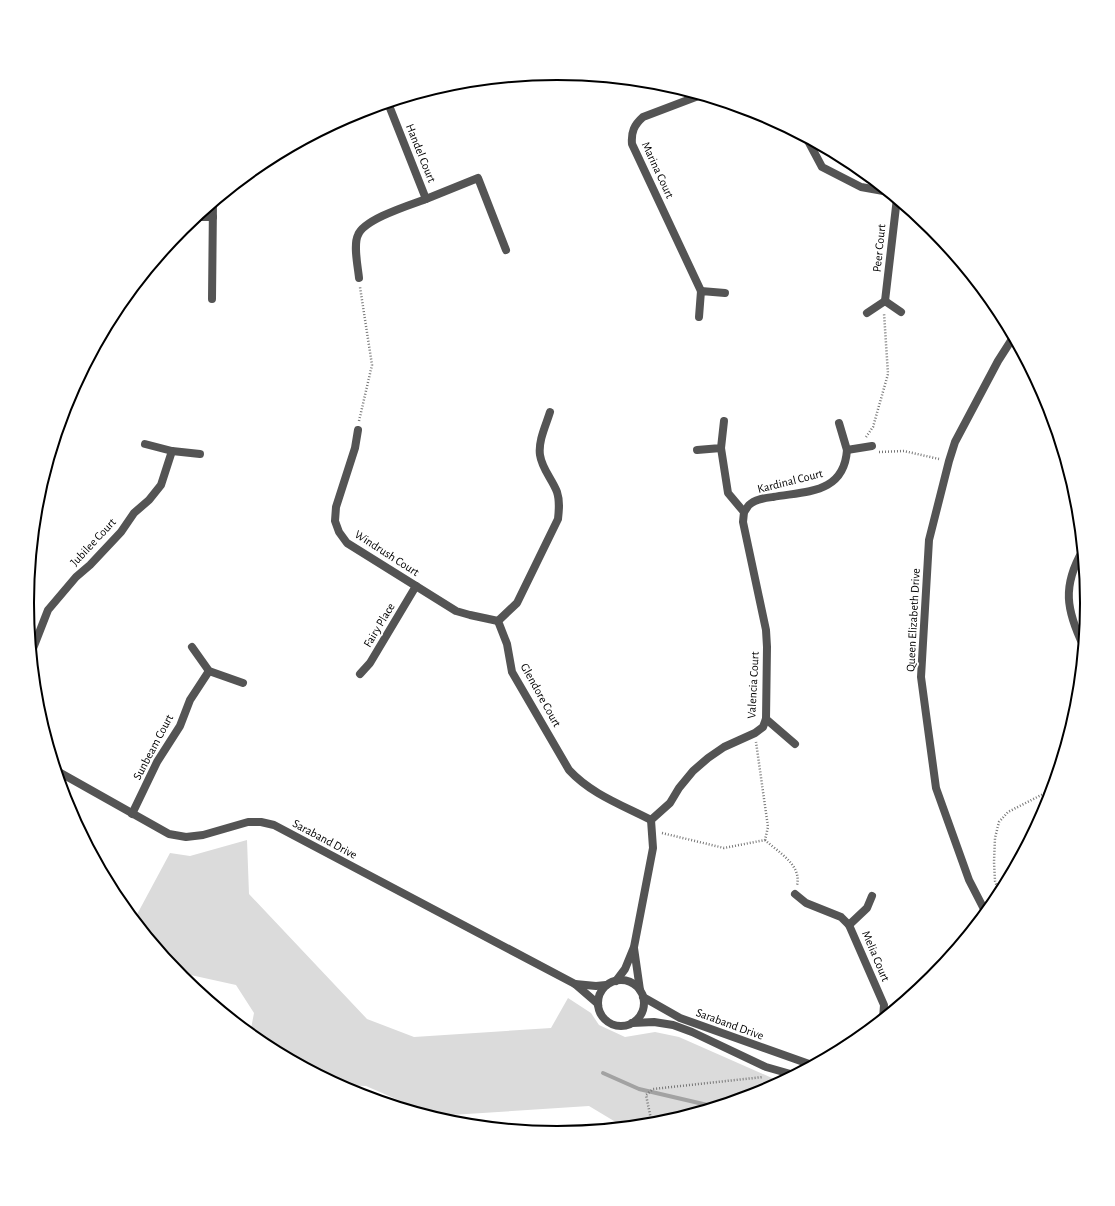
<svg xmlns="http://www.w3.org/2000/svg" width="1115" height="1206" font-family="'Alegreya Sans',sans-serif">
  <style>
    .green { fill: #dbdbdb }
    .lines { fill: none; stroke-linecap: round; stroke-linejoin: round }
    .stream { stroke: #a2a2a2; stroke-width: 4 }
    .path { stroke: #767676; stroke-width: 2.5; stroke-dasharray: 1 2; stroke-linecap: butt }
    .minor { stroke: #545454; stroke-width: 8 }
    .tertiary { stroke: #545454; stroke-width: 8 }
    .labels { text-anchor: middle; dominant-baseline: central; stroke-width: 4; stroke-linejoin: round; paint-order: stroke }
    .street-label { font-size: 12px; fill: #000; stroke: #fff }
    .rim { fill: none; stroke: #000; stroke-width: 2 }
  </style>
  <rect width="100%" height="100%" fill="#fff"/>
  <path class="green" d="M247,840l2,54 118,125 47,18 137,-9 17,-30 23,15 8,12 26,12 30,-5 24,5 102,45 -21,11 -99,30 -37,4 -35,-21 -154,10 -69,-30 -27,-1 -76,-41 -13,-10 4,-21 -18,-28 -59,-13 -43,-52 36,-67 20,3z"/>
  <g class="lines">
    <path class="stream" d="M603,1073l36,16 77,18"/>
    <g class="path">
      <path d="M359,421l13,-56 -12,-78"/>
      <path d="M866,437l7,-10 15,-53 -4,-61"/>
      <path d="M879,452l25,-1 35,8"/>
      <path d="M662,833l62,15 41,-8 3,-13 -12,-85"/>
      <path d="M765,840c13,12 37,25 32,45"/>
      <path d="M999,896v-4l-4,-11 -1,-19 1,-24 4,-16 9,-10 45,-23"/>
      <path d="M652,1124l-6,-29 7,-6 110,-12"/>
    </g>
    <g class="minor">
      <path d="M701,95l-58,22c-9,8 -12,15 -11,27l69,147"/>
      <path d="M388,103l38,96 52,-21 28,72"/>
      <path d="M806,137l16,30 39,20 28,5"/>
      <path d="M196,217h17"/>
      <path d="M359,278c-1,-11 -6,-33 -1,-43 6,-16 52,-30 68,-36"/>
      <path d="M212,299l1,-96"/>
      <path d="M885,301l12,-103"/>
      <path d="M867,313l18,-12 16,11"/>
      <path d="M699,317l2,-26 24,2"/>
      <path d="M550,412c-4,13 -12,29 -10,43 2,14 12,24 17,37 3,9 2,18 1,27l-41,84 -19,18 9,23 5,28 57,98c22,24 53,35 82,50"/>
      <path d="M839,423l8,27 25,-4"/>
      <path d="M358,430l-3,18 -19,59 -1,14 4,11 8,11 109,68 14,4 28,6"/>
      <path d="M145,444l27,7 28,3"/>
      <path d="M697,450l24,-2 3,-27"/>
      <path d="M744,512c2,-2 3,-5 5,-7 6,-6 16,-7 24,-8 33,-6 71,-3 74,-47"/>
      <path d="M1083,550c-21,36 -17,60 1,97"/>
      <path d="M192,647l17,24 34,12"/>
      <path d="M32,651l16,-41 28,-33 14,-12 31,-33 13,-19 15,-13 12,-15 11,-34"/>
      <path d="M360,674l10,-11 46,-77"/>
      <path d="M766,719l29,25"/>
      <path d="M57,771l112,63 17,3 17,-2 45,-13h13l13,3 301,159 22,19 1,2"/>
      <path d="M132,814l25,-52 23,-36 10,-26 19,-29"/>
      <path d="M795,894l11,9 35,14 8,8 35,80 -1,14"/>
      <path d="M849,925l18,-17 5,-12"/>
      <path d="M634,948l6,42"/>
      <circle cx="621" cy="1003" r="23"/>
      <path d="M616,981l9,-12 9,-22 19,-99 -2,-28 19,-17 9,-15 14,-17 15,-13 16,-11 31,-14 8,-6 3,-8 1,-72 -1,-17 -23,-108 1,-10 -16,-19 -7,-45"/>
      <path d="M575,984l21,2 10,-1"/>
      <path d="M643,997l37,21 132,47"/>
      <path d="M632,1023l22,-1 19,3 19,7 74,35 28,8"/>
    </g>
    <path class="tertiary" d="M986,913l-17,-33 -33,-92 -15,-111 8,-137 20,-79 6,-19 43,-81 16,-25"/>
  </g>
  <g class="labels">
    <g class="street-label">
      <text transform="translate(421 153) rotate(68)">Handel Court</text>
      <text transform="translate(658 170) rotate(65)">Marina Court</text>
      <text transform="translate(879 248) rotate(-84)">Peer Court</text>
      <text transform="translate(790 481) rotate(-14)">Kardinal Court</text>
      <text transform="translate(93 542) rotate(-47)">Jubilee Court</text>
      <text transform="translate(387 553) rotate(33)">Windrush Court</text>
      <text transform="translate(913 620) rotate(-87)">Queen Elizabeth Drive</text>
      <text transform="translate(379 625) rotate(-59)">Fairy Place</text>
      <text transform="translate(753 685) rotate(-87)">Valencia Court</text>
      <text transform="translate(541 695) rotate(61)">Glendore Court</text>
      <text transform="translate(153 747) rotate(-62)">Sunbeam Court</text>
      <text transform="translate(325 839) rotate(28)">Saraband Drive</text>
      <text transform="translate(876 956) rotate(67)">Melia Court</text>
      <text transform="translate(730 1024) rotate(20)">Saraband Drive</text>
    </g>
  </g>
  <path d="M0 0H1115V1206H0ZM34 603a523 523 0 1 1 1046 0a523 523 0 1 1-1046 0Z" fill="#fff" fill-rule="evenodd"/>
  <path class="rim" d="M34 603a523 523 0 1 1 1046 0a523 523 0 1 1-1046 0Z"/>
</svg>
